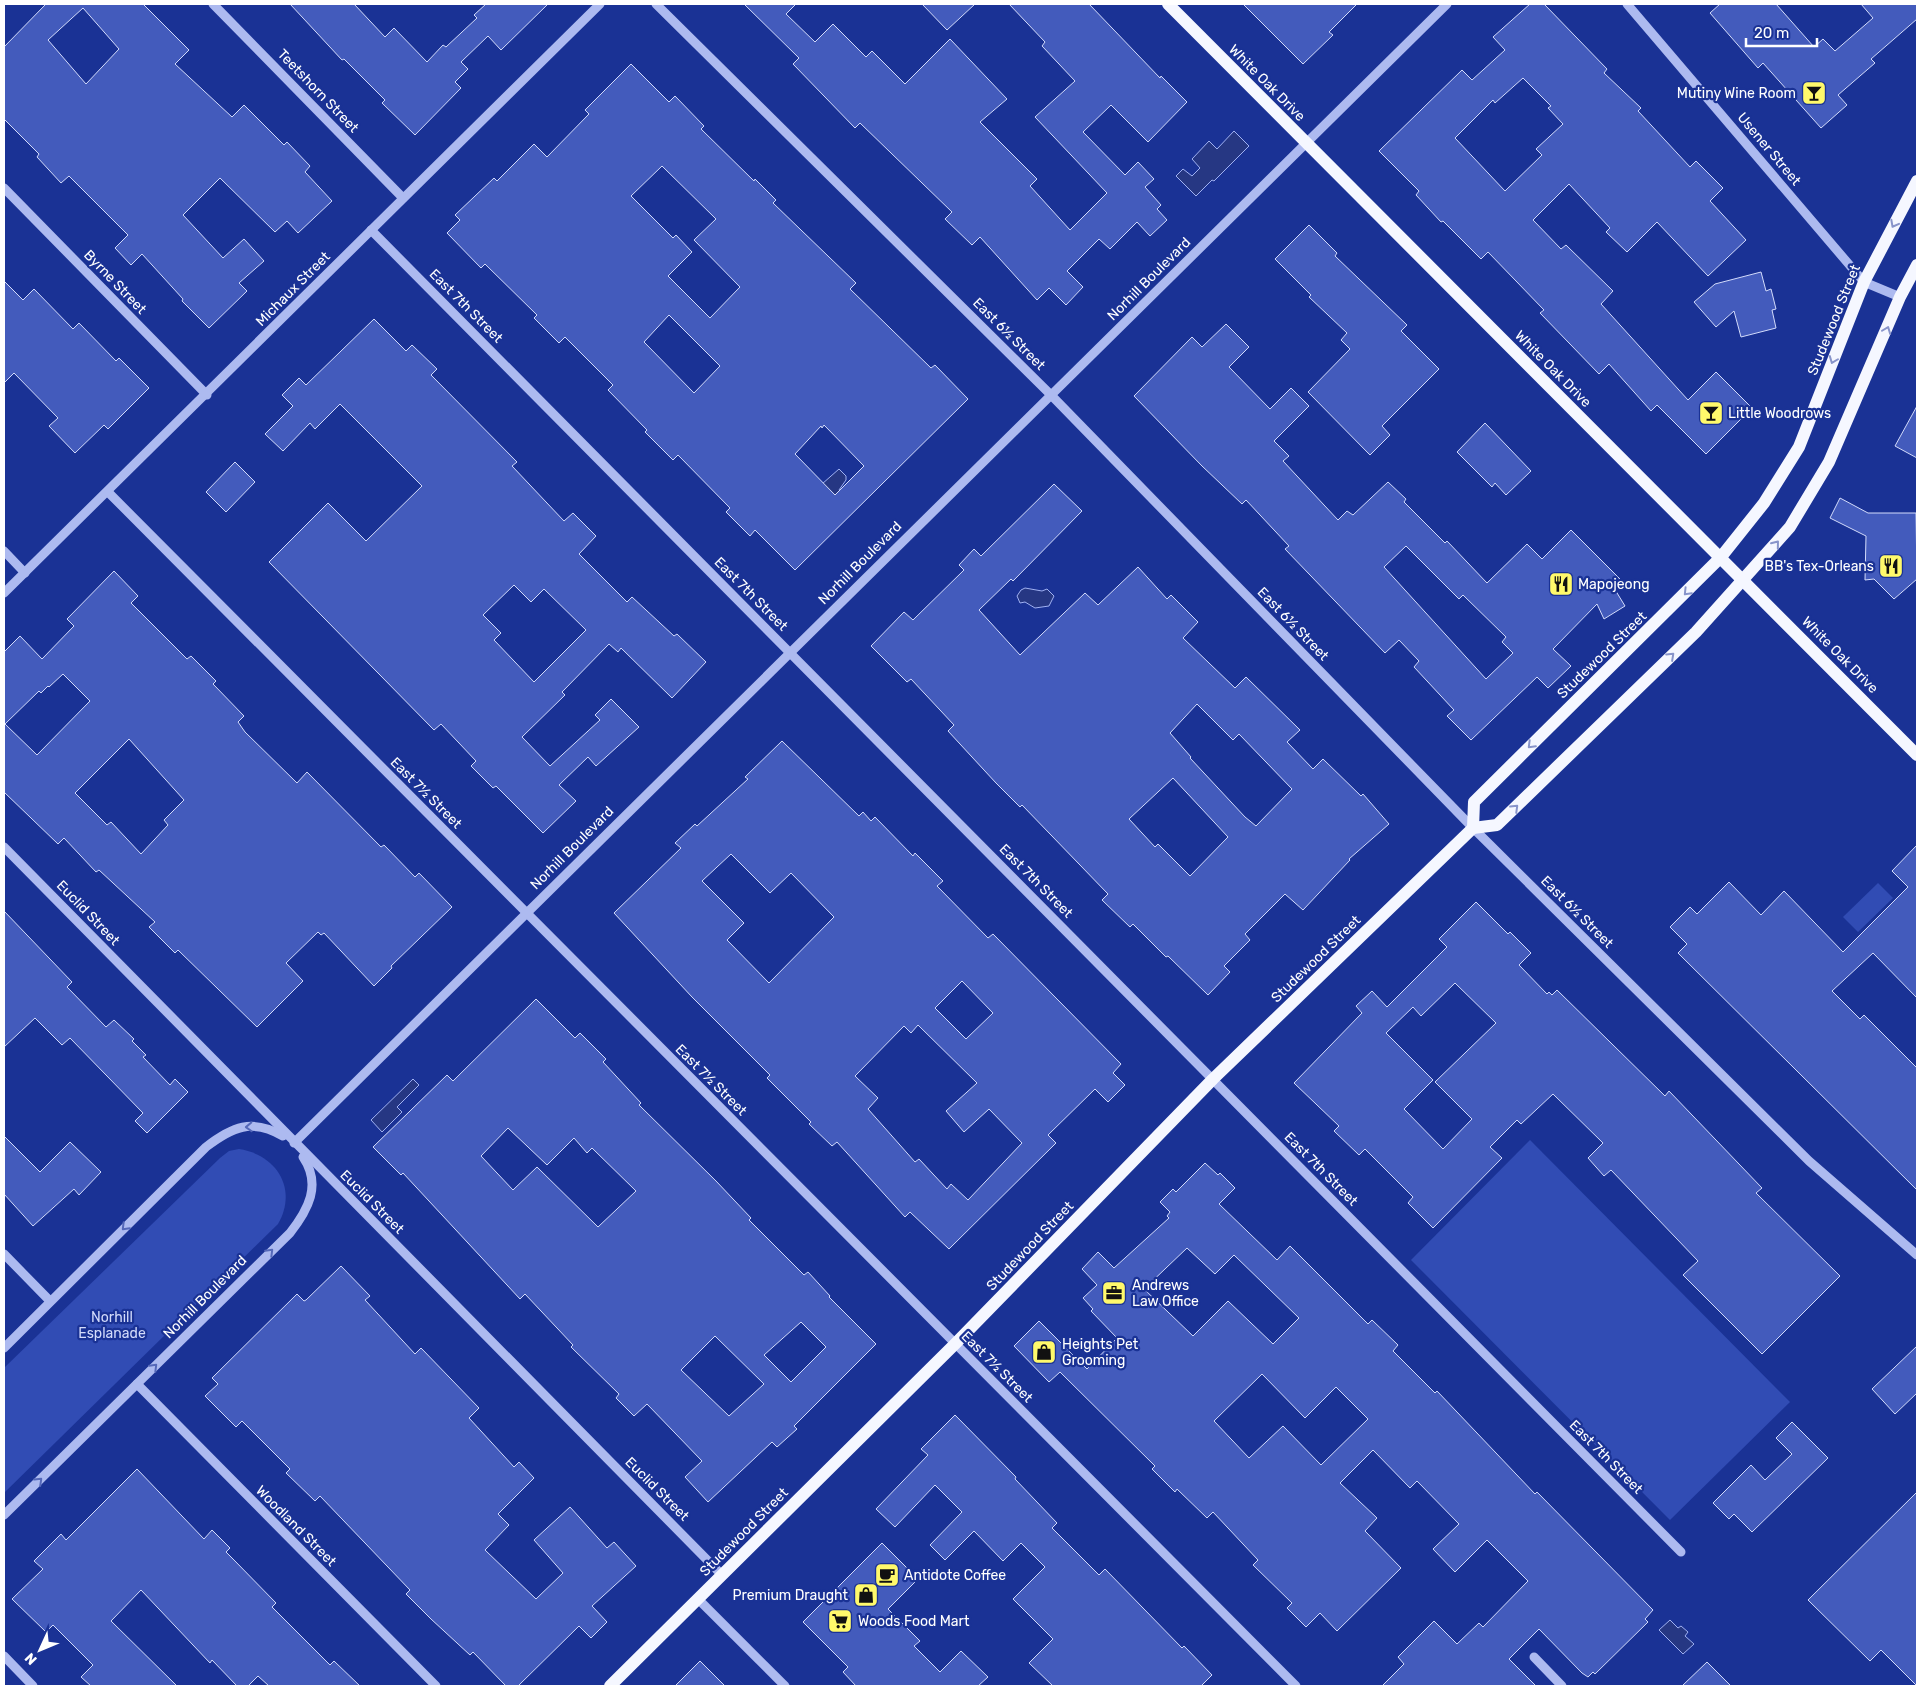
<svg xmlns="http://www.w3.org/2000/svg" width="1921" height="1690" font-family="Rubik,sans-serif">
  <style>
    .green { fill: #314cb4 }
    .water { fill: #263783; stroke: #a0b1f2 }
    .building { fill: #435bbc; stroke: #d3dbfb; fill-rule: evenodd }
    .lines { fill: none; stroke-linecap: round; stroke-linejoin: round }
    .minor { stroke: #adbaf0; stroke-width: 9 }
    .major { stroke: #f5f7ff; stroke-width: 12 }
    .oneway { stroke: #8894ca }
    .oneway2 { stroke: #5568b9 }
    .labels { text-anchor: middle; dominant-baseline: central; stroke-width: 4.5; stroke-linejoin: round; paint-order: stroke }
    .street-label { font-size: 14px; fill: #fff; stroke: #1a3295 }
    .poi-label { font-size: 14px; fill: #fff; stroke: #1a3295; text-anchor: start }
    .park-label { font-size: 14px; fill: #d3dbfb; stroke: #1a3295 }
  </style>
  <rect width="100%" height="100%" fill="#1a3295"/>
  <g class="green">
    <path d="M1878,883l15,15 -35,34 -15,-15z"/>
    <path d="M1530,1140l260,262 -120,118 -259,-260z"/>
    <path d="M239,1149c38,6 59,40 39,75l-274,269v-125l216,-210 9,-7z"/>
  </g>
  <g class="water">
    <path d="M1234,131l15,15 -35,35 -2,-1 -16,16 -20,-20 7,-7 9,7 8,-8 -8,-9 17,-18 8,8z"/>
    <path d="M839,469l7,7v4l-7,10 10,10 -10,9 -17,-25z"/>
    <path d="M1025,588l17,3 5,-2 7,7 -5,10 -14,2 -10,-6 -5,1 -3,-7 4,-6z"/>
    <path d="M413,1079l6,6 -22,22 5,5 -20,20 -11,-12z"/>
    <path d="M1670,1620l8,8 3,-2 7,6 -3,4 9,8 -11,10 -24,-24z"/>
  </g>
  <g class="building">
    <path d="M46,4h97l46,46 -14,14 57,53 12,-12 40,40 3,-3 23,24 -5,6 27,29 -34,32 -11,-12 -12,11 -55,-54 -37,37 40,43 21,-19 20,22 -25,22 8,8 -38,37 -27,-27 1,-2 -41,-45 -11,11 -16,-17 13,-13 -59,-59 -8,7 -24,-26 2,-3 -35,-35v-72zM83,8l36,41 -33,35 -38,-44z"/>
    <path d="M290,4h64l31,33 9,-9 33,34 16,-17 3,2 31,-29 -3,-3 12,-11h62l-47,46 -13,-14 -27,26 7,7 -13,13 6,6 -46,47 -33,-32 3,-3 -41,-41 -2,1z"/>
    <path d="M744,4h52l-10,10 29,28 18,-18 33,33 6,-6 33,33 45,-45 57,60 -27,23 57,57 -7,7 40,44 37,-37 -72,-76 40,-36 -33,-35 3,-4 -36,-38h80l71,74 1,-2 26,26 -39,40 -37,-37 -28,27 42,43 13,-13 16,17 -9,8 16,18 -4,4 10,11 -17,16 -13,-14 -27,27 -11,-10 -32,32 16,16 -17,18 -17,-17 -12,12 -57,-63 -8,8 -27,-26 7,-7 -92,-89 -5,5 -62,-64 6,-6z"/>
    <path d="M922,4h53l-28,26z"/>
    <path d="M1243,4h114l-28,28 4,3 -30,29z"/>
    <path d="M1530,4h14l63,65 -3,4 37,35 -3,3 52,56 6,-6 27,27 -13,13 36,39 -38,36 -51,-54 -30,30 -21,-20 4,-4 -41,-44 -36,36 28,29 5,-4 47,46 -12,13 87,96 28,-28 36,36 -46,46 -49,-49 -6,6 -42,-47 -10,10 -59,-61 4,-3 -56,-58 -7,7 -38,-38 -2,1 -25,-27 3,-4 -40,-40 83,-81 10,10 33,-30 -12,-13zM1523,78l28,28 -3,2 15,16 -27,25 6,6 -37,36 -50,-53 38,-38 2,3z"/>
    <path d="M1720,4h56l38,43 9,-8 12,12 38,-33 -12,-14h56v15l-46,40 4,4 -37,32 9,10 -26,23 -58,-65 -5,5 -48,-55z"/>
    <path d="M631,64l38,38 6,-6 29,30 -3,3 53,52 1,-2 21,21 -3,3 83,80 -6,6 81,79 4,-3 33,34 -173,171 -40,-40 -5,6 -24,-24 4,-4 -52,-53 -5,5 -28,-28 2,-2 -39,-40 5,-5 -48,-48 -6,6 -25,-25 3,-3 -52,-51 -4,4 -34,-35 13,-13 -5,-5 39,-37 3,3 37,-37 13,13 42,-43 -4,-4zM662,166l54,53 -22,21 46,47 -30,31 -42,-42 24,-24 -16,-17 -3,3 -42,-42zM669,315l51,51 -26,27 -50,-51zM824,425l40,41 -29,29 -40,-41 26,-28 1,2z"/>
    <path d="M1309,225l28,28 -2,3 72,69 -6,6 38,38 -57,57 8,9 -20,20 -62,-63 42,-43 -9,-9 6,-7 -38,-36 2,-2 -36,-36z"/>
    <path d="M1761,272l5,19 5,-2 5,20 -4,1 4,18 -35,9 -7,-26 -18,16 -22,-25 21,-18z"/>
    <path d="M4,281l19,19 11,-11 39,40 6,-6 37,38 3,-3 30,30 -41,41 -4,-4 -29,28 -26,-27 9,-8 -44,-45 -10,10z"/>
    <path d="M374,319l32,32 6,-6 25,24 -6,6 86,87 -5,4 52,55 9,-8 23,23 -17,18 48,48 5,-5 42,39 3,-2 29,28 -34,36 -51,-50 -3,4 -9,-8 -47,48 3,3 -43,42 28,29 50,-46 -5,-5 16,-16 28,28 -43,39 -8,-9 -29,28 17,16 -33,32 -47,-47 -3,2 -22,-22 5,-5 -35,-37 -7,6 -165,-168 59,-59 38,38 56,-55 -82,-82 -25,25 -5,-6 -27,28 -18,-17 28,-28 -11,-11 17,-17 7,7zM514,585l17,17 13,-13 42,41 -52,52 -40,-42 7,-7 -18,-18z"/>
    <path d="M1226,324l23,23 -20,20 41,42 21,-21 18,18 -35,35 15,15 -6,5 55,59 9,-9 6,4 35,-33 18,17 -2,3 41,41 2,-2 40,42 40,-39 15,15 29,-29 51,51 -8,7 11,18 -21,13 -7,-15 -44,45 18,17 -23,22 -11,-11 -66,63 -24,-24 7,-6 -40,-43 5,-6 -20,-21 -14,13 -100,-104 4,-3 -43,-46 -4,4 -40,-38 -68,-70 58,-59 10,10zM1406,546l53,53 4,-4 43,42 -4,5 11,11 -27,26 -102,-112z"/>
    <path d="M1917,406v52l-22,-12z"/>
    <path d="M1485,423l46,48 -25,24 -11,-12 -3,4 -35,-35z"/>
    <path d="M235,462l20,20 -29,30 -20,-20z"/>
    <path d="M1054,484l28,27 -69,70 -2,-2 -32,31 41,45 65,-62 13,12 40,-38 29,32 4,-4 27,27 -15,16 52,50 11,-11 54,53 -13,12 26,27 10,-10 38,37 2,-2 26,30 -40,35 1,1 -47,50 -18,-16 -40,40 5,6 -26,26 6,6 -22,23 -40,-39 -2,1 -33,-33 -3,3 -28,-27 6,-6 -86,-89 -2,2 -24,-24 -48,-52 6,-6 -43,-46 -4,3 -36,-36 33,-34 9,8 51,-50 -5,-5 15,-16 7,7zM1197,704l36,36 6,-6 53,55 -36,37 -11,-9 -55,-59 1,-1 -21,-24zM1173,778l55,59 -38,39 -32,-32 -3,3 -26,-28z"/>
    <path d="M1840,498l28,15h48l1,66 -23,20 -20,-20 -9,1 1,-44 -36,-18z"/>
    <path d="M114,571l24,25 -7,7 56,56 4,-3 25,25 -3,3 31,32 -6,6 7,10 52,51 10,-11 74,75 3,-2 31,32 4,-4 33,34 -61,59 1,2 -18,18 -50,-53 -3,2 -3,-3 -32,31 17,18 -46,46 -79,-77 -3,3 -26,-26 6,-5 -56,-52 -3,2 -32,-34 -6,6 -54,-52v-140l16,-16 22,23 32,-33 -7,-7zM63,674l27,27 -53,54 -32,-31 34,-33 2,2 7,-7 1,1zM129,739l55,61 -20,20 4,5 -27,29 -30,-32 -4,3 -32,-32z"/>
    <path d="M782,741l77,75 4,-4 8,9 4,-4 38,39 2,-3 28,28 -6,5 51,52 5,-4 128,130 -8,9 12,12 -17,17 -13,-13 -47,46 8,8 -107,106 -39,-37 -5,5 -68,-75 -5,4 -23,-22 2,-2 -44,-44 3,-3 -78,-78 -78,-84 67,-65 -6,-5 20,-19 2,2 51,-47 -3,-2zM731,854l39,39 21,-20 43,44 -65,66 -42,-43 17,-17 -42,-42zM962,981l31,32 -27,26 -31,-31zM918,1025l59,58 -31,28 18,21 25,-23 33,34 -54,57 -17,-16 -4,5 -28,-30 -4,3 -47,-53 10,-11 -23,-22 49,-50 7,7z"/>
    <path d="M1917,845v153l-44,-45 -41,38 28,28 4,-4 53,53v122l-239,-237 9,-9 -17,-17 20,-20 7,7 32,-32 32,33 23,-24 59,61 65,-65 -16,-16z"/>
    <path d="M1476,902l32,32 2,-2 21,21 -12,12 28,29 2,-2 3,3 5,-5 108,106 4,-5 93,97 -6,5 84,83 -78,78 -79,-79 15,-14 -87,-91 -7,6 -16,-18 15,-15 -50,-49 -32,30 -4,-4 -27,27 12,11 -69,70 -25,-25 5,-6 -48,-48 -6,6 -25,-24 5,-5 -45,-43 68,-70 -6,-7 16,-15 15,16 60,-60 -8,-8zM1455,983l41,40 -61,59 37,37 -29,30 -39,-40 29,-29 -47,-47 27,-26 8,9z"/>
    <path d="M4,911l68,71 -5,5 39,40 8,-7 20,19 -2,2 14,14 -3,2 27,28 5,-6 13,13 -41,41 -12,-12 8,-8 -73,-75 -8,7 -27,-27 -31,29z"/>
    <path d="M536,999l39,39 5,-5 26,26 -3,3 38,41 -2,2 77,76 35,37 -2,2 55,55 4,-3 22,24 -1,1 47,47 -82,82 3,3 -20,18 -5,-5 -64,60 -23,-25 17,-16 -55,-57 -13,12 -18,-18 3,-4 -48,-47 2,-2 -48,-51 -5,5 -117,-126 -2,2 -28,-28 74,-72 6,6zM508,1128l39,37 27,-27 13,15 5,-5 44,43 -38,36 -61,-60 -24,23 -32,-34zM801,1322l25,25 -35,35 -27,-27zM715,1336l49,48 -35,32 -48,-46z"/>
    <path d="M4,1136l36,36 30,-30 31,30 -22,23 -5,-6 -41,37 -29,-32z"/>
    <path d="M1205,1163l13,12 2,-2 15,15 -16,16 58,56 13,-14 78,78 4,-4 26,25 -5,6 42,42 2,-2 98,103 2,-2 116,118 -8,9 3,3 -53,52 -2,-2 -5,5 -6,-4 -43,-44 -30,30 27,27h-154l22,-22 -6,-7 36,-36 23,23 22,-21 4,4 45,-46 -41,-41 -32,32 -22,-23 26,-25 -42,-43 -7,7 -37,-38 -33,33 37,35 -12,13 36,37 -64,63 -17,-18 -14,14 -19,-19 5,-5 -39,-38 5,-5 -45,-48 -6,6 -30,-29 -2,3 -23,-23 3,-3 -95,-94 -11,10 -35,-36 25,-25 48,48 30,-31 -26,-27 2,-2 -10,-11 14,-13 -15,-16 16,-17 16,16 55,-50 -2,-2 3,-4 -10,-10 13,-13 3,3zM1187,1248l28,26 19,-19 65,63 -26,26 -45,-43 -35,35 -49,-47zM1262,1374l43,44 31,-31 32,32 -47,46 -38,-39 -34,32 -35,-37z"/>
    <path d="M341,1266l29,30 -5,4 50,54 6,-6 58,60 -10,10 45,49 5,-5 15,16 -36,36 11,11 -24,25 51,49 27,-26 -29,-33 36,-33 37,41 7,-6 22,24 -44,40 15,16 -16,16 -12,-12 -61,60h-12l-33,-34 -3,3 -39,-36 -25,-25 4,-4 -90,-94 -5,5 -29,-28 4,-4 -48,-48 -6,6 -31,-31 13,-12 -6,-6 85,-84 7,7 2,-1z"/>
    <path d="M1917,1346v47l-22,21 -23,-25z"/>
    <path d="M955,1415l61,62 -1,2 42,44 -5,5 47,47 6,-6 77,79 2,-2 28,29 -11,11h-148l-24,-23 24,-24 -40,-40 32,-32 -24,-24 -18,18 -29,-30 -29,29 -15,-15 32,-33 -27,-27 -40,42 -19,-18 52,-54 -7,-6z"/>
    <path d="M1792,1422l36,36 -76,74 -18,-18 -5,5 -16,-16 38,-38 14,15 27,-26 -16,-16z"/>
    <path d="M137,1469l67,70 8,-9 18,18 -4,4 8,8 42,43 -4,4 58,58 4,-4 26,25h-91l-11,-10 -10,10h-11l-25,-26 -2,3 -69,-73 -30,31 66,65h-86l-10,-9 12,-12 -40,-40 -7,7 -34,-33 31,-30 -9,-8 27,-27 5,6z"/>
    <path d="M1917,1492v194l-36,-36 -11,11 -62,-61z"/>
    <path d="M882,1543l36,36 -30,30 32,32 -6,5 26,26 21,-21 27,26 -10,9h-122l-13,-14 5,-5 -45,-45z"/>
    <path d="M700,1661l25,25h-50z"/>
    <path d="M1707,1662l24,24h-49z"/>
  </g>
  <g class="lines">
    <g class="minor">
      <path d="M213,4l190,194"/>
      <path d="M656,4l395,391 422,433 336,333 108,94"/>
      <path d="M1627,4l237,278 36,15"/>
      <path d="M4,188l203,207"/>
      <path d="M371,230l1310,1322"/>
      <path d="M108,492l1188,1194"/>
      <path d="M4,551l21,22"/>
      <path d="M4,593l596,-589"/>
      <path d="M4,847l718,728"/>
      <path d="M294,1143l1153,-1139"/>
      <path d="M4,1254l46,47"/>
      <path d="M4,1348l202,-201c26,-20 46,-29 77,-11"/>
      <path d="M137,1384l299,302"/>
      <path d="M4,1515l286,-282c18,-23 32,-48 13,-76"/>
      <path d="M698,1599l87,87"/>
      <path d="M4,1656l29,30"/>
      <path d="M1534,1657l28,29"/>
    </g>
    <g class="major">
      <path d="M1168,4l749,751"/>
      <path d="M1473,828l1,-26 247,-245 43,-54 35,-56 65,-165 53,-101"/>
      <path d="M610,1686l345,-342 258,-265 260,-251 24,-3 199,-193 94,-105 39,-65 71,-165 17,-32"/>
    </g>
  </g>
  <defs><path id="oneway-chevron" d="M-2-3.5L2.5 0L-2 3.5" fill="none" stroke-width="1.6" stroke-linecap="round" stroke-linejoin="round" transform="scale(1.25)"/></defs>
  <g class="oneway">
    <use href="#oneway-chevron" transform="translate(1894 224) rotate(118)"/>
    <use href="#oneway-chevron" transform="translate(1887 330) rotate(-69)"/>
    <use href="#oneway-chevron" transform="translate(1833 360) rotate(111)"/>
    <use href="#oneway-chevron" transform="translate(1776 544) rotate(-51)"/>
    <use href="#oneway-chevron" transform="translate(1687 592) rotate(134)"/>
    <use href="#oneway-chevron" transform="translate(1671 656) rotate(-43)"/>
    <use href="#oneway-chevron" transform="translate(1531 745) rotate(135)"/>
    <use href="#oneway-chevron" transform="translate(1515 808) rotate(-44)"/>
  </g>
  <g class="oneway2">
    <use href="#oneway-chevron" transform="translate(249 1127) rotate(178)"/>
    <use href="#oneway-chevron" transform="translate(125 1227) rotate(135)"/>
    <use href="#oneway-chevron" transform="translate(270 1252) rotate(-45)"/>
    <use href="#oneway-chevron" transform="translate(154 1367) rotate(-45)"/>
    <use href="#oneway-chevron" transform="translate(39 1481) rotate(-44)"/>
  </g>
  <defs>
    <symbol id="bar-square" viewBox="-11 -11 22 22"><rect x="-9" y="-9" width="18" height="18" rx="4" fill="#fff96b" stroke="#1a3295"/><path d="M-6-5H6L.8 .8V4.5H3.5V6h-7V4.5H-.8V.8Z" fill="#111"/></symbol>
    <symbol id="restaurant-square" viewBox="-11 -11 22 22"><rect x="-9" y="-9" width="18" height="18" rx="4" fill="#fff96b" stroke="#1a3295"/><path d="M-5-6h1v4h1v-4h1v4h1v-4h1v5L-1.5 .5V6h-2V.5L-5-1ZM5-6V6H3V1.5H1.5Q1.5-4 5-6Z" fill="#111"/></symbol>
    <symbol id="office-square" viewBox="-11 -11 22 22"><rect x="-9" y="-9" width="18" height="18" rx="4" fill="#fff96b" stroke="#1a3295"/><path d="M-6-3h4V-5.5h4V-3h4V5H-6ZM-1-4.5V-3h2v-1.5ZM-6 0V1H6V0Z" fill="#111"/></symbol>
    <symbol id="shop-square" viewBox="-11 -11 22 22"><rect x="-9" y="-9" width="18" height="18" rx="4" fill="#fff96b" stroke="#1a3295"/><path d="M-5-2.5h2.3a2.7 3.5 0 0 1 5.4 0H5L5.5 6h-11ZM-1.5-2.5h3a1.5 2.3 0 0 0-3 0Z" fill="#111"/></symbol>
    <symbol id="cafe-square" viewBox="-11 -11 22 22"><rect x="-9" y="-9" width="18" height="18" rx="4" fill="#fff96b" stroke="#1a3295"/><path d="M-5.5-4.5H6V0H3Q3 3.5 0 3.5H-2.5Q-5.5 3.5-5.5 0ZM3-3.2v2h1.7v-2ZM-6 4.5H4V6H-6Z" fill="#111"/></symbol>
    <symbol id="supermarket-square" viewBox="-11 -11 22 22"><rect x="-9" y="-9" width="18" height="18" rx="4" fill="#fff96b" stroke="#1a3295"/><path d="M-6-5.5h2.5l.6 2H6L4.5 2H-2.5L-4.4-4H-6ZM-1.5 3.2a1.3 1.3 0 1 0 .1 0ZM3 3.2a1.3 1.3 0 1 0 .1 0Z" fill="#111"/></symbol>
  </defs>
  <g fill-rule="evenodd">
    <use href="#bar-square" x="1800" y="79" width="28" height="28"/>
    <use href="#bar-square" x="1697" y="399" width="28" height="28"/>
    <use href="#restaurant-square" x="1877" y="552" width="28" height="28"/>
    <use href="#restaurant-square" x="1547" y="570" width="28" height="28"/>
    <use href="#office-square" x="1100" y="1279" width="28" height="28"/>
    <use href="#shop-square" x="1030" y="1338" width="28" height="28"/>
    <use href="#cafe-square" x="873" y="1561" width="28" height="28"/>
    <use href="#shop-square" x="852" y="1581" width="28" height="28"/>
    <use href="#supermarket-square" x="826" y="1607" width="28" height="28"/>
  </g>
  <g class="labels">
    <g class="street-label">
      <text transform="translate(1267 83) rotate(45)">White Oak Drive</text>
      <text transform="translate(318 91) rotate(46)">Teetshorn Street</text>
      <text transform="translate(1769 149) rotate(50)">Usener Street</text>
      <text transform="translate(1149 279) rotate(-45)">Norhill Boulevard</text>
      <text transform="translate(115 282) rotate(46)">Byrne Street</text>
      <text transform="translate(293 289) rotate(-45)">Michaux Street</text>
      <text transform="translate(466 306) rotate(45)">East 7th Street</text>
      <text transform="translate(1834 320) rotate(-68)">Studewood Street</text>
      <text transform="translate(1009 334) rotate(45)">East 6½ Street</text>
      <text transform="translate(1553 369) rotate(45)">White Oak Drive</text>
      <text transform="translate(860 563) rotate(-45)">Norhill Boulevard</text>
      <text transform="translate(751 594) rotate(45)">East 7th Street</text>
      <text transform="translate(1293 624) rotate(46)">East 6½ Street</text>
      <text transform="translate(1602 655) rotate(-44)">Studewood Street</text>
      <text transform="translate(1840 655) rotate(45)">White Oak Drive</text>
      <text transform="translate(426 793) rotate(45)">East 7½ Street</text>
      <text transform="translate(572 848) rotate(-45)">Norhill Boulevard</text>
      <text transform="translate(1036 881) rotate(45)">East 7th Street</text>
      <text transform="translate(1577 912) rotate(45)">East 6½ Street</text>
      <text transform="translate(88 913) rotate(46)">Euclid Street</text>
      <text transform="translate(1316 959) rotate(-44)">Studewood Street</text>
      <text transform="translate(711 1080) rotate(45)">East 7½ Street</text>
      <text transform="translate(1321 1169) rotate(45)">East 7th Street</text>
      <text transform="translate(372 1202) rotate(45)">Euclid Street</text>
      <text transform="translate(1030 1246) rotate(-46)">Studewood Street</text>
      <text transform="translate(205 1297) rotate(-45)">Norhill Boulevard</text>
      <text transform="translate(997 1367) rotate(45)">East 7½ Street</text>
      <text transform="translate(1606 1457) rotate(45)">East 7th Street</text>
      <text transform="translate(657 1489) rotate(45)">Euclid Street</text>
      <text transform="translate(296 1526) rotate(45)">Woodland Street</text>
      <text transform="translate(744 1532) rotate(-45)">Studewood Street</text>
    </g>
    <g class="poi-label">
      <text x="1796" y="93" text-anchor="end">Mutiny Wine Room</text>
      <text x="1728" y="413">Little Woodrows</text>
      <text x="1874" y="566" text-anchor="end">BB's Tex-Orleans</text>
      <text x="1578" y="584">Mapojeong</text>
      <text x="1132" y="1285">Andrews<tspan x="1132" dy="16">Law Office</tspan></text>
      <text x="1062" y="1344">Heights Pet<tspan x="1062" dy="16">Grooming</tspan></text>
      <text x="904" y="1575">Antidote Coffee</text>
      <text x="848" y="1595" text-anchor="end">Premium Draught</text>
      <text x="858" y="1621">Woods Food Mart</text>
    </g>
    <g class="park-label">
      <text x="112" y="1317">Norhill<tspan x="112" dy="16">Esplanade</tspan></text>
    </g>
  </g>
  <rect width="1921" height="1690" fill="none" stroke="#ffffff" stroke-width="10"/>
  <g transform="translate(40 1650) rotate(226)" stroke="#1a3295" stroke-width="4" paint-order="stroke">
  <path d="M0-4L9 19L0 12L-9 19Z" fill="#ffffff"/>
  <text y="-8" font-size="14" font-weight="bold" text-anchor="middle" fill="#ffffff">N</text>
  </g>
  <path d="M1746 38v8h71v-8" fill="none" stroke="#ffffff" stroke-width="2.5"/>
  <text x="1754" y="38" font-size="15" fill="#ffffff" stroke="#1a3295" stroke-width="4" paint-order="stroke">20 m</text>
</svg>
